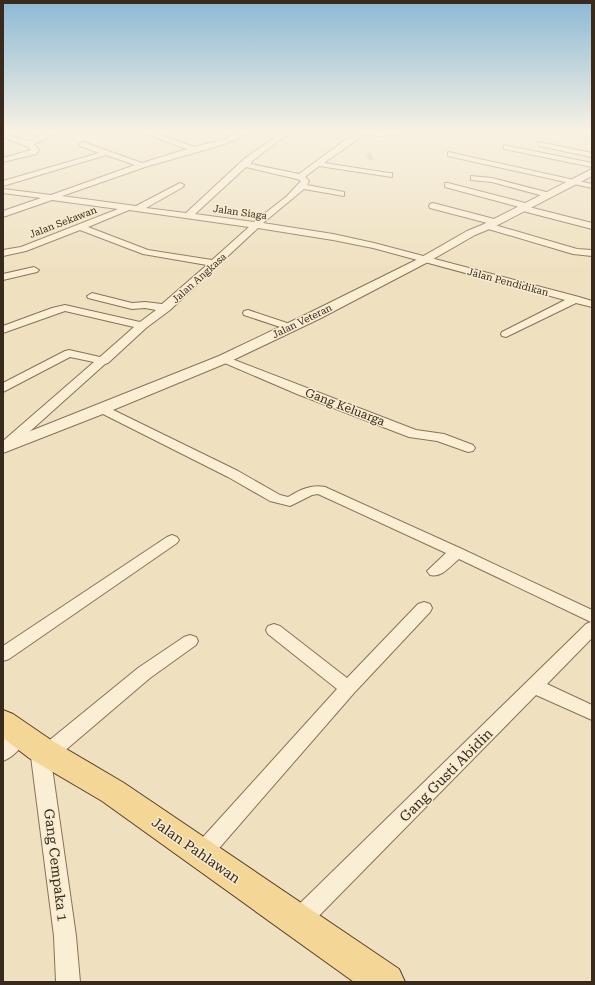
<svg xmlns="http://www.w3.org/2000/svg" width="595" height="985" font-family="'Roboto Serif',serif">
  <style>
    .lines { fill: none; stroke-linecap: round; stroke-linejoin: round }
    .minor-tunnel { stroke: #cabc9f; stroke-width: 8; stroke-dasharray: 8 4; stroke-linecap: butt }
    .minor-casing { stroke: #897257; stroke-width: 2 }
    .tertiary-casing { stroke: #897257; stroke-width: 2 }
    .primary-casing { stroke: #57402c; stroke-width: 2 }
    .minor { fill: #faeed4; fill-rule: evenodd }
    .tertiary { fill: #faeed4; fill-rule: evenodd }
    .primary { fill: #f4d796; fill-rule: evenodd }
    .labels { text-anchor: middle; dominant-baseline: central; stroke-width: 3; stroke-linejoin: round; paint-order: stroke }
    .far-street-label { font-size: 10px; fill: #382a1c; stroke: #f7ebd0 }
    .street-label { font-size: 12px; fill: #382a1c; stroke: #f7ebd0 }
    .near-street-label { font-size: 14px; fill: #382a1c; stroke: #f7ebd0 }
  </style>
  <rect width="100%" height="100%" fill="#efe1c0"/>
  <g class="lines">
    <path class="minor-tunnel" d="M368,158l4,-2"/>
    <defs>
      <g id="minor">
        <path d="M53,131h9l-28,13 5,6 -3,4 -33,8v-4l28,-8 -3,-3 -25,-10v-4l24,8z"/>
        <path d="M139,131h10l45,16 23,-6 29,-10h9l-33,14 -77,22 -83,29 74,10 44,-23 4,2 -1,2 -37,21 40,5 58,-54 40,-28h7l-40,31v2l48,10 46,-34 10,-3 3,-4 6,-2 19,1 16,-1c-10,9 -24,3 -36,4 -2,3 -33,23 -39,28l65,10h3v4l-73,-11 -14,11 4,4 -2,4 37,7v4l-40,-7 -41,34 70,11 41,9 205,54 13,4v6l-16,-4 -70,34 -4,-1 -1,-2 1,-2 63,-32 -192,-52 -40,-8 -75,-12 -88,82 -24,18 -38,35 -3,1 -97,87 -5,1v-11l91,-79 -24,-5 -67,35v-9l62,-32 4,-1 31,7 34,-30 -69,-16 -62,22v-7l49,-18 13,-3 75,17 16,-12 -11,-2 -13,1 -44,-11 -1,-2 5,-3 40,10 13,-1 17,2 45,-39 -64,-11 -63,-24 -54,21 -23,5v-6l18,-3 97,-38 -66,-9 -49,17v-6l38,-13 -38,-5v-4l48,6 84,-30 -29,-10 -103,31v-5l96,-28 -19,-7 -1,-2 4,-2 59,21 45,-14zM246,167l51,12 4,2 -14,15 -33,26 -59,-8zM129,210l120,17 -37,33 -64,-10 -60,-23z"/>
        <path d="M578,131h14v4l-13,-3z"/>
        <path d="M539,142l53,11v4l-53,-11z"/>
        <path d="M504,145l88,18v4l-88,-18z"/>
        <path d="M448,152l144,32v4l-144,-32z"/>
        <path d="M471,176l21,2 58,15 1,2 -4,2 -55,-15 -21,-2z"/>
        <path d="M445,183h3l81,21v3l63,16v6l-73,-19v-3l-74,-20z"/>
        <path d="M433,203l65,17 1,2 -4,3 -65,-17 -1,-2 1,-2z"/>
        <path d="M488,223l89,26 15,1v6l-19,-2 -88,-26 -1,-2z"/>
        <path d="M34,267l5,3 -2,2 -34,8v-6z"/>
        <path d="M248,310l45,15 1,2 -5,3 -45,-15 -1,-2 1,-2z"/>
        <path d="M224,356l192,74 28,4 29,11 2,3 -2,3 -5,1 -31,-11 -28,-4 -112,-43 -77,-33 -2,-2 2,-2z"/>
        <path d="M103,405l135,66 42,24 8,2c12,-7 23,-13 37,-10l137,62 130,61v28l-45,46 45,21v15l-56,-25 -230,234 -8,3 -8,-3 -3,-8 3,-8 296,-289 5,-2 -132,-63c-9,7 -17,19 -29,16l-3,-4 19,-18 -128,-59 -6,1 -22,11 -20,-5 -42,-24 -129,-65 -2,-3 2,-3z"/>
        <path d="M172,535l5,2 2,3 -2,3 -168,116 -6,2v-15l164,-109z"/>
        <path d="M424,602l6,2 2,4 -2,4 -76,81 -146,168 -7,3 -7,-3 -4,-7 4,-7 143,-158 -69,-55 -2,-4 2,-4 6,-2 6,2 67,52 71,-74z"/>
        <path d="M190,635l6,2 2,4 -2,4 -46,33 -95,81 -4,1 25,176 4,46h-24l-2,-46 -24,-187 3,-6 7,-2 6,2 92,-75 46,-31z"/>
        <path d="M21,726l7,3 2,5c-5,10 -16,23 -27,27v-21l11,-11z"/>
      </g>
      <path id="tertiary" d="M592,169v7l-100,52 -17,7 -47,27 -109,57 -90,43 -121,50 -105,41v-11l216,-86 90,-43 111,-55 47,-27 17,-7z"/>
      <path id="primary" d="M3,710l10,4 38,26 73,43 275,186 6,13h-51l-252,-181 -73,-43 -26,-20z"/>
    </defs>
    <use href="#minor" class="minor-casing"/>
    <use href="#tertiary" class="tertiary-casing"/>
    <use href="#primary" class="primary-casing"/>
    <use href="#minor" class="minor"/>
    <use href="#tertiary" class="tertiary"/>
    <use href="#primary" class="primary"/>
  </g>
  <linearGradient id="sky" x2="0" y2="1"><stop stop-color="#8cb9d5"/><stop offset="0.49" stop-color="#f8f2e3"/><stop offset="1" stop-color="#f8f2e3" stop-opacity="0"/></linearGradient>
  <rect width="595" height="269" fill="url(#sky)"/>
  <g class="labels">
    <g class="far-street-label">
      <text transform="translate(240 212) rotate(8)">Jalan Siaga</text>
      <text transform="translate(63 222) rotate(-21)">Jalan Sekawan</text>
      <text transform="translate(199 278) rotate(-42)">Jalan Angkasa</text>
      <text transform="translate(508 282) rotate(15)">Jalan Pendidikan</text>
      <text transform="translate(302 321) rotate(-26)">Jalan Veteran</text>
    </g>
    <g class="street-label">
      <text transform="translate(345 407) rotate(21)">Gang Keluarga</text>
    </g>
    <g class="near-street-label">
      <text transform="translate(446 775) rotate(-45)">Gang Gusti Abidin</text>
      <text transform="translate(196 850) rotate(35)">Jalan Pahlawan</text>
      <text transform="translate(56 865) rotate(83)">Gang Cempaka 1</text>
    </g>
  </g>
  <rect width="595" height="985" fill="none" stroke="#382a1c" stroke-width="8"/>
</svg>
